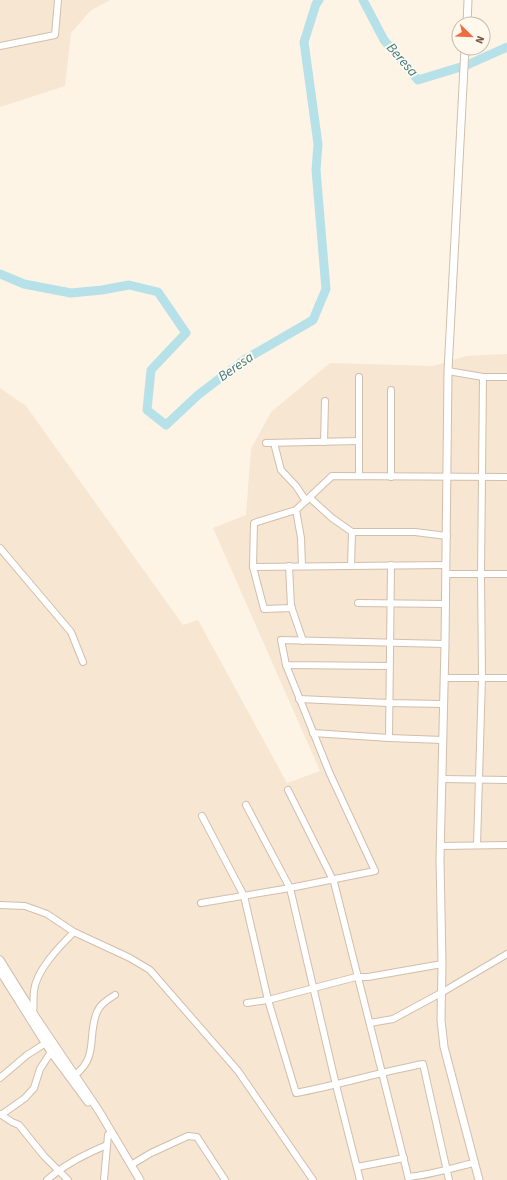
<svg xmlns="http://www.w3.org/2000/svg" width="507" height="1180" font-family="'Source Sans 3',sans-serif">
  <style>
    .residential { fill: #f6e6d2 }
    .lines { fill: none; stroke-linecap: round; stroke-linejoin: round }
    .river { stroke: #b7e1e9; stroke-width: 9 }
    .minor-casing { stroke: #d2beac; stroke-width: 8 }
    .tertiary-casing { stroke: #d2beac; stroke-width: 9 }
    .minor { stroke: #fff; stroke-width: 6 }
    .tertiary { stroke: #fff; stroke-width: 7 }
    .labels { text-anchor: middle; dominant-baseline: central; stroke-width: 4; stroke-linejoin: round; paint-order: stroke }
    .water-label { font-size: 14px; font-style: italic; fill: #3d7986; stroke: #fff8ec }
  </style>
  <rect width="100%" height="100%" fill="#fef4e5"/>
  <g class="residential">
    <path d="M0,0h110l-20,11 -19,22 -6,53 -65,21z"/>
    <path d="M507,354v826h-507v-792l26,18 157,219 15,-5 89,163 33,-12 -107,-243 33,-13 5,-66 20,-37 59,-49 103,3 33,-10z"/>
  </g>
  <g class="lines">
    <g class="river">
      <path d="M363,0l21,40 34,40 49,-15 40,-18"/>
      <path d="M0,274l24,10 47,9 31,-3 27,-5 29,7 28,41 -35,37 -4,40 19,15 32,-30 46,-35 69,-40 13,-31 -10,-119 2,-26 -14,-102 12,-38 3,-4"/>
    </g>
    <defs>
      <g id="minor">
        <path d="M0,46l55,-11 3,-35"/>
        <path d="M448,371l35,6h24"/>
        <path d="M359,377v99"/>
        <path d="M324,442l1,-41"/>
        <path d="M266,443l93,-2"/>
        <path d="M274,443l7,27 15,16 10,15"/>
        <path d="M391,477v-87"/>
        <path d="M310,498l22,20 20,14"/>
        <path d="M296,510l5,28 1,28"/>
        <path d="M0,548l71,84 12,30"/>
        <path d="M446,565l-193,2 1,-44 42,-13 36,-34 175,1"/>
        <path d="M289,566l2,40 12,35"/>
        <path d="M351,566l1,-34h63l32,4"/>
        <path d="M253,567l11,42 28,-1"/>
        <path d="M446,574h61"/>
        <path d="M358,603l88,1"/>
        <path d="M389,666l-103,-1 -5,-25 164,4"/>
        <path d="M444,678h63"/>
        <path d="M299,699l90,4 55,1"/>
        <path d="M313,733l76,5 54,2"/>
        <path d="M389,738l2,-173"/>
        <path d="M442,779l65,1"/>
        <path d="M288,790l46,92 75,298"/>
        <path d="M246,805l44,83 46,197 24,95"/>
        <path d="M202,816l42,80 24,104 28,93c43,-8 84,-21 127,-29l26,116"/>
        <path d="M477,845l5,-167 -1,-104 2,-197"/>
        <path d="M441,846l66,-1"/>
        <path d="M201,903l89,-15 85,-17 -45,-97 -44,-109"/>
        <path d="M0,905l25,1 22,8 27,18 56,26 20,12 88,101 75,109"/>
        <path d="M247,1003l21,-3 88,-23h12l74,-13"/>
        <path d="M33,1013c1,-7 0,-15 1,-22 2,-21 26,-45 40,-59"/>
        <path d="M370,1023l23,-4 48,-26 66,-39"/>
        <path d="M75,1075c24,-18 12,-40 22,-63 3,-8 11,-13 18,-17"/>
        <path d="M0,1078l27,-23 22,-14"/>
        <path d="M0,1114l12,8 7,3 25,31 24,24"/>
        <path d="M1,1115l24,-17 9,-10 6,-19 11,-17"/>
        <path d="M131,1165l20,-12 37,-17 9,1 28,43"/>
        <path d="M357,1167l47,-9"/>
        <path d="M408,1177c22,-2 44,-9 66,-14"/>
        <path d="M47,1180c18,-16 38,-26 60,-35"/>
        <path d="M104,1180l4,-45"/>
      </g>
      <g id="tertiary">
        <path d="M467,24l1,-24"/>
        <path d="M465,48l-17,323 -3,273 -5,215 2,105 -1,56 3,27 35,133"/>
        <path d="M0,960l33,53 66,98 41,69"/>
        <path d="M0,971l51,81 37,50"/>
      </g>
    </defs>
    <use href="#minor" class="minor-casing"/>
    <use href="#tertiary" class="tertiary-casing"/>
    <use href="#minor" class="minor"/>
    <use href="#tertiary" class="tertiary"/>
  </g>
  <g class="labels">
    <g class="water-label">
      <text transform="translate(402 60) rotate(48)">Beresa</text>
      <text transform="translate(236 367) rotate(-35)">Beresa</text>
    </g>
  </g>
  <g transform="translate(471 36) rotate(113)"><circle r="19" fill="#fff8ec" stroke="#c9b9aa"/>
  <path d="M0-3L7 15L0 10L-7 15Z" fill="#f06a42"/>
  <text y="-6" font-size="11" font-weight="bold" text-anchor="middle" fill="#785a48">N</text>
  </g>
</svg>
